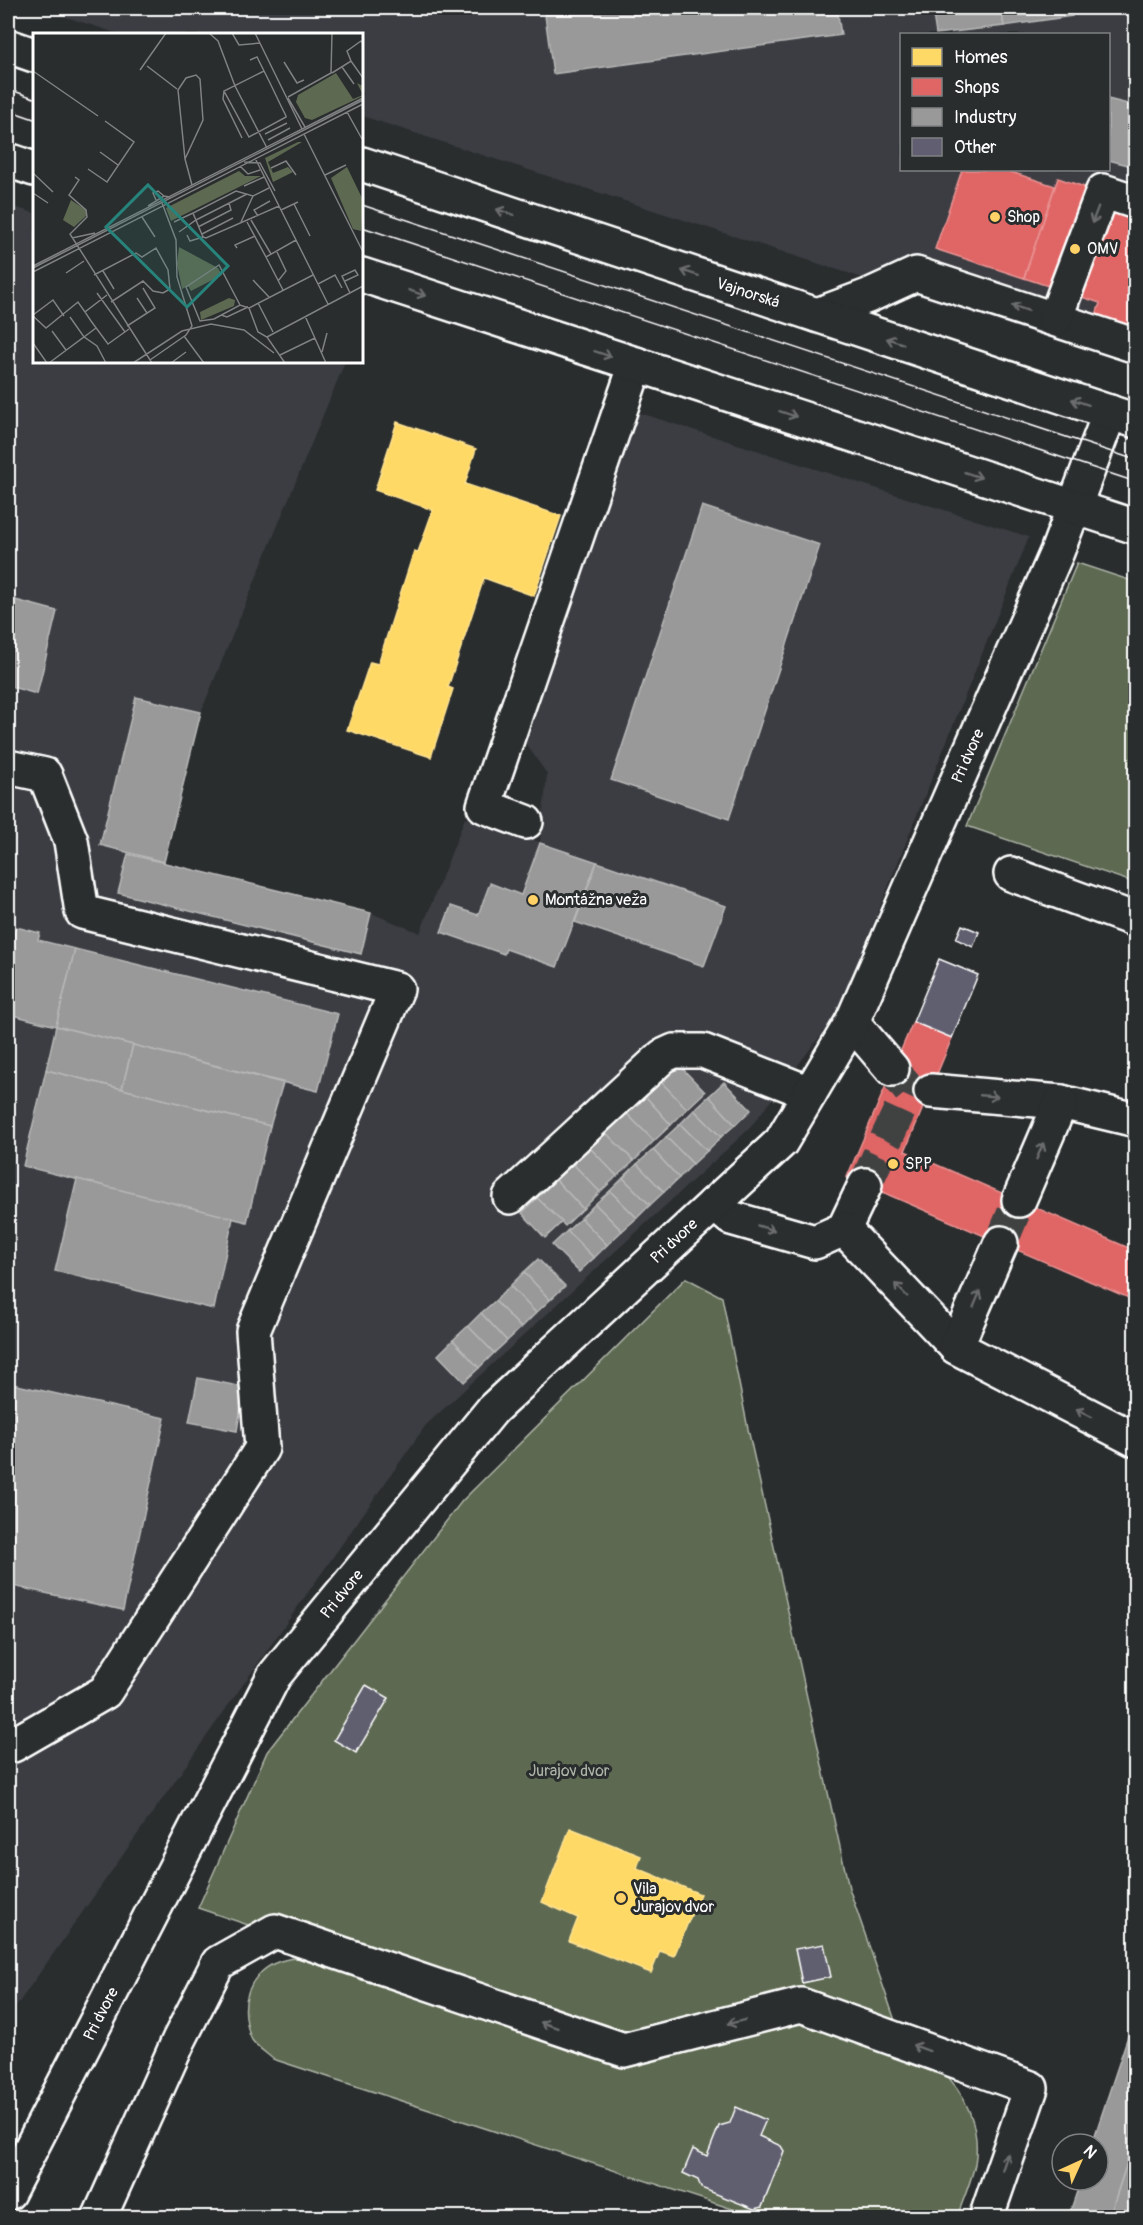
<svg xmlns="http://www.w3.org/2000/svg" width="1143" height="2225" font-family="Pangolin,sans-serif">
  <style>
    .built { fill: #3a3c42; fill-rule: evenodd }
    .green { fill: #5d6951; stroke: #aeb4a8; stroke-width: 1.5 }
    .homes { fill: #ffd966; stroke: #ffe494; stroke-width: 1.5 }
    .shops { fill: #e06666; stroke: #e99494; stroke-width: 1.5 }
    .industry { fill: #999; stroke: #b8b8b8; stroke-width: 1.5 }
    .building { fill: #605e70; stroke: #fff; stroke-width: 1.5 }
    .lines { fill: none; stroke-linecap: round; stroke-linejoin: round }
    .minor-tunnel { stroke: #3f4243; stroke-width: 33; stroke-dasharray: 33 16; stroke-linecap: butt }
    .minor-casing { stroke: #fff; stroke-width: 38 }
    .major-casing { stroke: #fff; stroke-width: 38 }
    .minor { stroke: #2a2d2e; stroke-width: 33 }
    .major { stroke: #2a2d2e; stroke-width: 33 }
    .tram { stroke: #fff; stroke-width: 1.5 }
    .oneway { stroke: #6a6c6d }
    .poi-dot { fill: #ffd166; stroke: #2a2d2e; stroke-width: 2 }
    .labels { text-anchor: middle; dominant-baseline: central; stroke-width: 6; stroke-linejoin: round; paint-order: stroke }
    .poi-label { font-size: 16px; fill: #fff; stroke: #2a2d2e; text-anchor: start }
    .street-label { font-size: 16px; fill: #fff; stroke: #2a2d2e }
    .park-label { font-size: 16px; fill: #aeb4a8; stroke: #2a2d2e }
    .inset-road { fill: none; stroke: #7f8182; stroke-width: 1.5 }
    .view { fill: #27847c; fill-opacity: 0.15; stroke: #27847c; stroke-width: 3 }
    .inset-edge { fill: none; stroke: #fff; stroke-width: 3 }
  </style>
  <rect width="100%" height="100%" fill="#2a2d2e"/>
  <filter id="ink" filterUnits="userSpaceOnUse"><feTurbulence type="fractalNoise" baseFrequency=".0167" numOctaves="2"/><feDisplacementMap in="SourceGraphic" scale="12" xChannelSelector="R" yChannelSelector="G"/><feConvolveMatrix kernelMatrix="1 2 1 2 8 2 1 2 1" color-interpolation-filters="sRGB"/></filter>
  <g filter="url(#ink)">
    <g class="built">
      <path d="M38,8h1097v358l-773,-250v-82h-243zM902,34h206v136h-206z"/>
      <path d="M8,205l26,8v149h311l-144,350 -36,150 206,51 49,20 45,-115 75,24 7,-68 -21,-30 111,-332 392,125 -192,477 -88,115 -323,296 -418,593z"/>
    </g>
    <g class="green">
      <path d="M1077,563l58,19v301l-168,-57z"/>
      <path d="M686,1278l36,19 26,132 101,459 50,144 -112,-38 -195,47 -394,-133 69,-156 195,-251z"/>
      <path d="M297,1958l12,2 285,98 14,3 173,-39 28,1 130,45c27,24 42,60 36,96 -4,18 -12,36 -18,53h-200l-484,-158c-7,-6 -16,-12 -21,-19 -4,-7 -5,-15 -6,-23 -4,-33 18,-57 51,-59z"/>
    </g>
    <g class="homes">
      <path d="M397,422l79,27 -11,35 96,32 -27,80 -50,-18 -36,109 5,2 -22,68 -84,-27 23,-68 8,2 36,-113 4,1 15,-42 -58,-20z"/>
      <path d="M570,1828l71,28 -4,12 63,26 -26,62 -14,-5 -9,22 -82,-32 9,-23 -36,-16z"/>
    </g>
    <g class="shops">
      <path d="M962,170h43l50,16 -31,92 -89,-29z"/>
      <path d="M1058,178l74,25 4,-9v135l-40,-14 4,-12 -76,-25z"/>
      <path d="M913,1022l39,16 -47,113 231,100v50l-289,-124z"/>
    </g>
    <g class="industry">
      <path d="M544,8h293l4,27 -288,39z"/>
      <path d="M932,8h69l3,18 -68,8z"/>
      <path d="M1001,8h70l1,8 -68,10z"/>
      <path d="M1077,8h54l-53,6z"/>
      <path d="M1108,99l28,7v61l-28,-7z"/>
      <path d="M702,506l118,39 -91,274 -118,-39z"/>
      <path d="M8,598l49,13 -20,83 -29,-8z"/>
      <path d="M136,697l65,15 -37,150 -64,-17z"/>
      <path d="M540,843l57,19 -40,105 -51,-18 -2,5 -63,-22 10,-26 27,9 12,-32 31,12z"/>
      <path d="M128,854l243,59 -10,41 -243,-61z"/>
      <path d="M597,862l129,44 -22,60 -129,-44z"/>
      <path d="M16,927l24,6 -2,7 37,9 -19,77 -48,-12v-81l6,2z"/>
      <path d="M75,949l263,65 -20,77 -262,-65z"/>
      <path d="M56,1026l77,19 -11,44 -76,-19z"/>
      <path d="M133,1045l150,38 -13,43 -148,-37z"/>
      <path d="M678,1064l27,28 -18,17 -27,-28z"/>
      <path d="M46,1070l224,56 -23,96 -224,-56z"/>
      <path d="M660,1081l27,28 -16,16 -26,-29z"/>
      <path d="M724,1082l27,28 -16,15 -26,-29z"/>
      <path d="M645,1096l26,29 -17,16 -28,-28z"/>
      <path d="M709,1096l26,29 -14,12 -27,-27z"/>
      <path d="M694,1110l27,27 -14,14 -27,-27z"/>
      <path d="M626,1113l28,28 -20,20 -28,-28z"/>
      <path d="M680,1124l27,27 -14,13 -27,-27z"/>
      <path d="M606,1133l28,28 -17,15 -27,-28z"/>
      <path d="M666,1137l27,27 -14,14 -26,-28z"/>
      <path d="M590,1148l27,28 -17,16 -27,-28z"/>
      <path d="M653,1150l26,28 -15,14 -27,-28z"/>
      <path d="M573,1164l27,28 -17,17 -27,-29z"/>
      <path d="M637,1164l27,28 -14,13 -27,-27z"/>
      <path d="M623,1178l27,27 -13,13 -27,-27z"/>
      <path d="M77,1179l156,39 -19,91 -159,-38z"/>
      <path d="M556,1180l27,29 -18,17 -28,-28z"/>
      <path d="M610,1191l27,27 -15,13 -27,-27z"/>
      <path d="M537,1198l25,24 -17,16 -23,-25z"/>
      <path d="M595,1204l27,27 -15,14 -26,-27z"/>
      <path d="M581,1218l26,27 -13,13 -27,-27z"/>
      <path d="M567,1231l27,27 -15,14 -27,-27z"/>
      <path d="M538,1259l27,27 -15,14 -26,-28z"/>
      <path d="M524,1272l26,28 -14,13 -26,-27z"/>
      <path d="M510,1286l26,27 -15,15 -26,-27z"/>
      <path d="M495,1301l26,27 -14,13 -26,-28z"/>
      <path d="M481,1313l26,28 -13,12 -26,-27z"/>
      <path d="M468,1326l26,27 -15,15 -26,-28z"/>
      <path d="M453,1340l26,28 -15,14 -26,-27z"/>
      <path d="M198,1378l46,9 -7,44 -48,-9z"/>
      <path d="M8,1383l157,35 -42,192 -115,-25z"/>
      <path d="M1136,2012v124l-27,82h-41l13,-38h17v-36h-6z"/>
      <path d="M1136,2136v82h-27z"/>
    </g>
    <g class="building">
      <path d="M962,925l17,7 -6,15 -17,-8z"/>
      <path d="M939,959l39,16 -26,63 -39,-16z"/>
      <path d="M366,1685l23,13 -33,55 -22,-13z"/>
      <path d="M824,1944l7,33 -29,6 -7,-34z"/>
      <path d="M736,2107l30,13 -7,16 22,10 3,5 -22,56 -8,2 -53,-21 -3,-8 -15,-7 10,-24 14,7 12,-30 11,-3z"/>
    </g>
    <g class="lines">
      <g class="minor-tunnel">
        <path d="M865,1185l44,-95 -17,-21"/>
        <path d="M1001,1243l18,-43"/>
      </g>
      <defs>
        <g id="minor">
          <path d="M817,315l51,-19 48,-22 220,72"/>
          <path d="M1055,319l48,-128 33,11"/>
          <path d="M8,767l37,8 26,66 11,71 315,77 -144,342 9,117 -157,244 -92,53h-5"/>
          <path d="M526,822l-42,-16 152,-442"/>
          <path d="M1011,874l125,46"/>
          <path d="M852,1022l40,47"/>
          <path d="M931,1091l130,11 75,18"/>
          <path d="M510,1197l153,-141 11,-5h29l107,42"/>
          <path d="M1019,1200l42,-98"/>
          <path d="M714,1204l17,14 84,24 29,-13 21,-44"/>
          <path d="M844,1229l112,118"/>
          <path d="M1001,1243l-45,104 180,93"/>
          <path d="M8,2193l266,-517 219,-267 288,-267 71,-120 205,-470 53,-140"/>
          <path d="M99,2218l80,-178 39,-77 57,-32 349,119 177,-45 230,83 -45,130"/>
        </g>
        <g id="major">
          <path d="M8,46l26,9"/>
          <path d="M8,160l26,9"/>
          <path d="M362,164l774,257"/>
          <path d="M362,275l774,252"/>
        </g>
      </defs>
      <use href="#minor" class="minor-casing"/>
      <use href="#major" class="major-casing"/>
      <use href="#minor" class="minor"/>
      <use href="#major" class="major"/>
      <g class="tram">
        <path d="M8,89l26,9"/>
        <path d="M8,110l26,9"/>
        <path d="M362,205l774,255"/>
        <path d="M362,227l774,255"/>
      </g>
    </g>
    <defs><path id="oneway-shaft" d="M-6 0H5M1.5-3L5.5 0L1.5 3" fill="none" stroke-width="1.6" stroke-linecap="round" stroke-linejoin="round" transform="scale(1.5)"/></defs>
    <g class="oneway">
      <use href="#oneway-shaft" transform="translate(505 212) rotate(-162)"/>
      <use href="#oneway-shaft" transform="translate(1095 215) rotate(111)"/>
      <use href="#oneway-shaft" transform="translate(690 273) rotate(-162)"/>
      <use href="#oneway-shaft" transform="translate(417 293) rotate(18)"/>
      <use href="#oneway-shaft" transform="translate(1020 308) rotate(-162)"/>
      <use href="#oneway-shaft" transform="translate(895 341) rotate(-162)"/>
      <use href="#oneway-shaft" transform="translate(603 354) rotate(18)"/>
      <use href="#oneway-shaft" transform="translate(1080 402) rotate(-162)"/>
      <use href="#oneway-shaft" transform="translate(788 414) rotate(18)"/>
      <use href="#oneway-shaft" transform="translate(973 475) rotate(18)"/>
      <use href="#oneway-shaft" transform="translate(989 1096) rotate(5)"/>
      <use href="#oneway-shaft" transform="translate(1040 1151) rotate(-67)"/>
      <use href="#oneway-shaft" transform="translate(766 1228) rotate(16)"/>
      <use href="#oneway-shaft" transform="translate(901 1290) rotate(-134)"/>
      <use href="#oneway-shaft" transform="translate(977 1299) rotate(-67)"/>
      <use href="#oneway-shaft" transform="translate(1084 1413) rotate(-153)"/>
      <use href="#oneway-shaft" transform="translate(736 2022) rotate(166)"/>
      <use href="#oneway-shaft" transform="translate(549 2025) rotate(-161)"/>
      <use href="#oneway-shaft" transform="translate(921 2048) rotate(-160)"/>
      <use href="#oneway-shaft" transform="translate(1005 2162) rotate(-71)"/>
    </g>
  </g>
  <g class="poi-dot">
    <circle cx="995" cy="217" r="6"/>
    <circle cx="1075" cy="249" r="6"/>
    <circle cx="533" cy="900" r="6"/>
    <circle cx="893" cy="1164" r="6"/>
    <circle cx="621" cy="1898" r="6"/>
  </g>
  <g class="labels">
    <g class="poi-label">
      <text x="1007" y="217">Shop</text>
      <text x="1087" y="249">OMV</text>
      <text x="545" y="900">Montážna veža</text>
      <text x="905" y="1164">SPP</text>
      <text x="633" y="1889">Vila<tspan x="633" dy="18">Jurajov dvor</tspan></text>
    </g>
    <g class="street-label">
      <text transform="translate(748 293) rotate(18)">Vajnorská</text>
      <text transform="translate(968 756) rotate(-66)">Pri dvore</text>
      <text transform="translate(674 1241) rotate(-43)">Pri dvore</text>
      <text transform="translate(342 1594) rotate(-51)">Pri dvore</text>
      <text transform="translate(101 2014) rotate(-63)">Pri dvore</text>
    </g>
    <g class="park-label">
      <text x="569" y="1771">Jurajov dvor</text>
    </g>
  </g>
  <g transform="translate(33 33)">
    <rect width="330" height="330" fill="#2a2d2e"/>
    <path d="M303,40l17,26 10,-4 -6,-12 6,3v10l-51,24 -7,-2 -9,-16 2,-7zM265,109h4l-34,20 5,11 15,-6 5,5 -20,10 -8,-24zM314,134l16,33 -2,31 -8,-2 -22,-51zM206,138l6,5h16l-90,45 -5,-13zM38,167l15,10v6l-12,11 -11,-7zM146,214l39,21 4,7 -31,16 -3,-5 -6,3 -5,-25zM196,265l6,2 -1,6 -33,14 -1,-8z" fill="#5d6951"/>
    <path class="inset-road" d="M176,0l9,8 17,45 32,62M199,0l7,12 21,-2M222,0l47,96M217,27l7,-3 13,26 12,25 4,8v1l-37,20 -25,-46 40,-20M318,28l-4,-10 14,-10 2,3M251,29l13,21 7,-3M114,33l30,23M309,34l12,17M107,37l26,-37M0,38l65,45M299,40l19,-12 12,17M191,58l-1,8 19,39M255,64l43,-24 1,-40M255,65l17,29M314,79l15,27M232,101l22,-11M271,101l59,118M235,107l22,-12M67,119l18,13M222,125l73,146M152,126l-7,-69 8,-12 10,-3 4,4 3,41 -18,39 7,26M211,129l16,1 15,28M207,133l8,8 12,-4M238,135l15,-7 10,14M55,136l19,13 27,-40 -29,-21M0,140l20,19M292,142l21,-10M42,144l4,3 -10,15 17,15 1,7 -17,17 82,129M211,153l20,-9M236,155l-16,8 -17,-5 -43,22 10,24 3,1 73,-32M0,160l15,10M123,167l-3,-7 5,-2 6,5M261,171l16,32M115,173l16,-10 6,1M248,177l17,-8M225,183l-4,-6 16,-9M109,184l13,20M218,187l20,34M141,189l19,-9M208,189l12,-26M214,189l19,35 30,-17M165,194l33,-17 -2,-7M146,199l17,-12 51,-26M169,201l31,-16M154,202l3,6 13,-4M39,205l23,-5M204,215l-2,-3 20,-9M244,219l9,19 -8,10M233,224l17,33M0,233l330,-168M0,235l330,-168M70,238l11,18M0,239l330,-168M33,240l18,-12M61,242l42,-22 6,4 14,-9 12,22 2,19 -7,4 -10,-2 -10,-10 -32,21M220,247l16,17M312,248l13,-6 -3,-5 -13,6 8,17M285,251l17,-9 7,13M64,260l28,39M74,262l-22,17 6,9 17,23 21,-15M104,265l10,15M225,270l15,29M207,272l-21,-40 -33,22 14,34 14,-2 26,-14 9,3M0,282l20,-15 11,16M188,282l6,2 21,-10M0,283l13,12 32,-26 7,10M272,283l21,47M37,284l14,20 12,-9M94,293l28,-18 -12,-20M19,298l14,19M151,303l20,27M234,304l96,-51M0,310l14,20M289,319l5,-19M247,322l35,-17M117,327l36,-25 6,-9 -15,-49 -1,-37 -14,-37M16,330l35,-26 13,9 9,17M100,330l49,-32 29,-7 33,6 30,23M138,330l15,-11M252,330l-18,-26 -9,-5 -9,-24 64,-33"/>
    <path class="view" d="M115,152l80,81 -41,41 -81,-80z"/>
    <rect width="330" height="330" class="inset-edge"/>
  </g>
  <rect width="1143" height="2225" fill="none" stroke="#2a2d2e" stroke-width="30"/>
  <rect x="15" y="15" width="1113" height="2195" fill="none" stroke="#fff" stroke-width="2" filter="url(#ink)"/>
  <rect x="900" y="33" width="210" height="138" fill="#2a2d2e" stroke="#7f8182" stroke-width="1.5"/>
  <rect x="912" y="48" width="30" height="18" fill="#ffd966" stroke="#7f8182" stroke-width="1.5"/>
  <text x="954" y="63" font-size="18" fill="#ffffff">Homes</text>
  <rect x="912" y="78" width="30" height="18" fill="#e06666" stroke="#7f8182" stroke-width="1.5"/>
  <text x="954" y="93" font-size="18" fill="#ffffff">Shops</text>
  <rect x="912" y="108" width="30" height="18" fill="#999999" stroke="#7f8182" stroke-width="1.5"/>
  <text x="954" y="123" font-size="18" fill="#ffffff">Industry</text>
  <rect x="912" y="138" width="30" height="18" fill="#605e70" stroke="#7f8182" stroke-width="1.5"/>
  <text x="954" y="153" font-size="18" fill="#ffffff">Other</text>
  <g transform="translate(1080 2162) rotate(45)"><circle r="28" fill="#2a2d2e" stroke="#7f8182" stroke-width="1.5"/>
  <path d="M0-4.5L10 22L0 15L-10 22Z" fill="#ffd166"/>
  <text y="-9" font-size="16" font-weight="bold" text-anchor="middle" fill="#ffffff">N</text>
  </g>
</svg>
